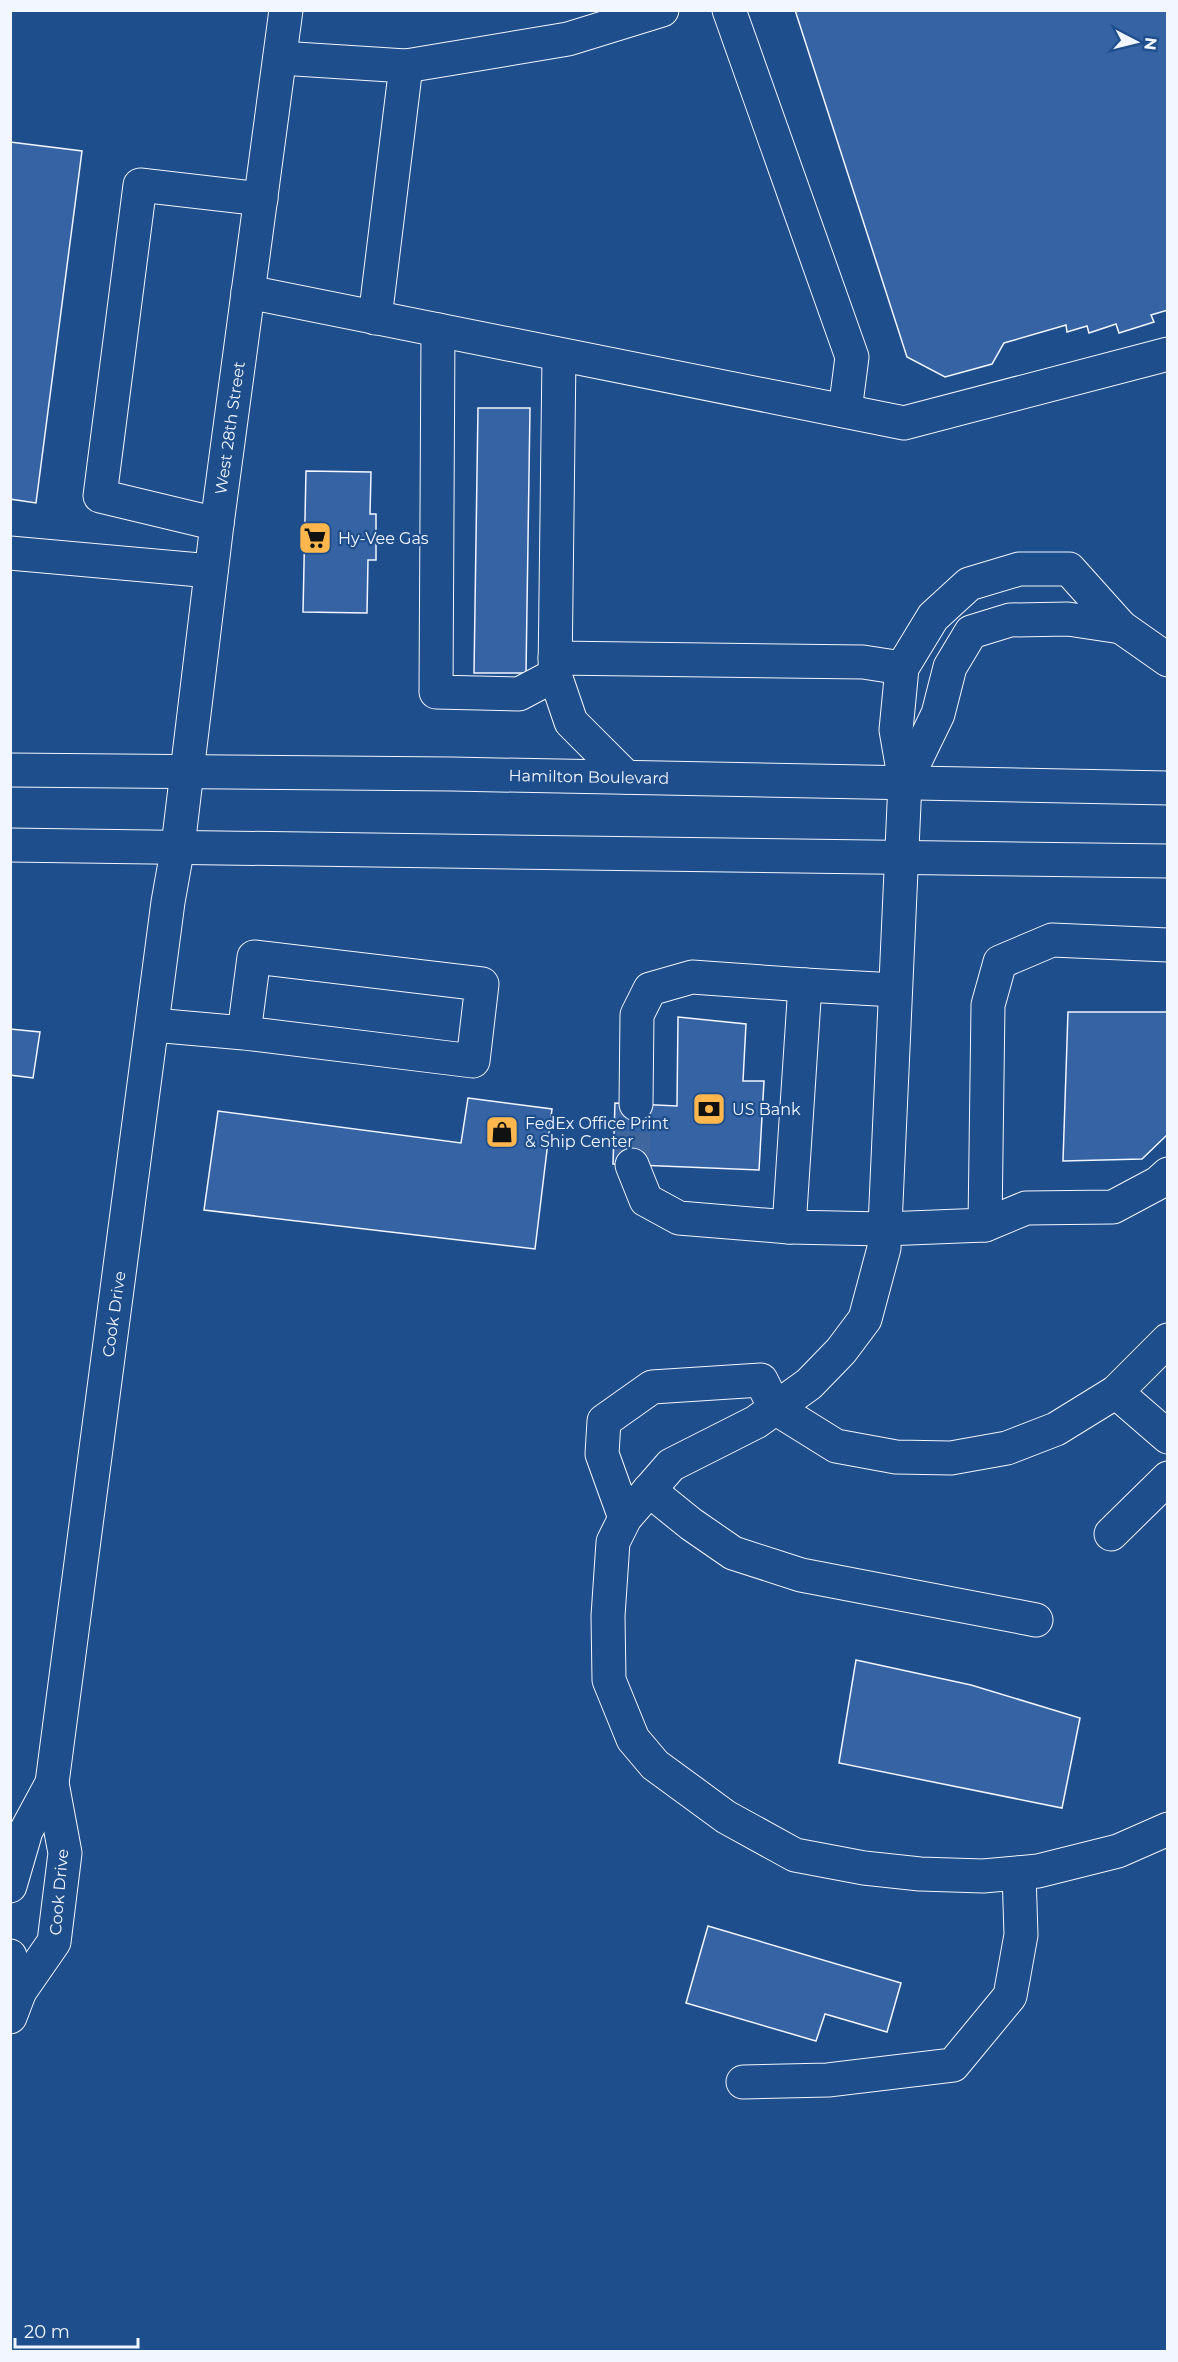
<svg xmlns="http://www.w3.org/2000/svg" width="1178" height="2362" font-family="Montserrat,sans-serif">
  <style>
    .building { fill: #3563a3; stroke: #f2f6ff; stroke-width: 1.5 }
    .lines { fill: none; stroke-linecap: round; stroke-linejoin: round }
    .minor-tunnel { stroke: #3f679d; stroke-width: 33; stroke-dasharray: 33 16; stroke-linecap: butt }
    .minor-casing { stroke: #f2f6ff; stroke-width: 35 }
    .major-casing { stroke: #f2f6ff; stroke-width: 35 }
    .minor { stroke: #1f4e8c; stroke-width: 33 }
    .major { stroke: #1f4e8c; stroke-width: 33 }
    .labels { text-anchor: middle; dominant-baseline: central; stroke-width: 4.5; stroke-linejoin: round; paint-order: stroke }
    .street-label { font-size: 16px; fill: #f2f6ff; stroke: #1f4e8c }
    .poi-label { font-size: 16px; fill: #f2f6ff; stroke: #1f4e8c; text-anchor: start }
  </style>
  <rect width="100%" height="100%" fill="#1f4e8c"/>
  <g class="building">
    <path d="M795,10h373v300l-17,5 3,7 -35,11 -3,-9 -27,9 -2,-7 -20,6 -1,-7 -62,18 -12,21 -47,13 -38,-20z"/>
    <path d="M10,142l72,9 -46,352 -26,-4z"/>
    <path d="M478,408h52l-4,265h-52z"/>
    <path d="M306,471l65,1 -1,42h6v46h-8l-1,53 -64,-1z"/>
    <path d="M1068,1012h100v122l-26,25 -79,2z"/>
    <path d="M678,1017l68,7 -3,57h21l-5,89 -146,-6 2,-61 62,3z"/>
    <path d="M10,1029l30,3 -7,46 -23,-3z"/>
    <path d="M468,1098l84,11 -17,140 -331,-39 14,-99 243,32z"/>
    <path d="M856,1660l115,25 109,33 -18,90 -223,-45z"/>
    <path d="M708,1926l193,57 -14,49 -62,-18 -9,27 -130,-38z"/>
  </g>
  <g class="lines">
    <path class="minor-tunnel" d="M632,1165l4,-61"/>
    <defs>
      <g id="minor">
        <path d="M729,10l123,347 -7,54"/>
        <path d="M280,58l126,8 162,-27 94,-29"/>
        <path d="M248,292l656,131 264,-69"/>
        <path d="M375,318l31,-252"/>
        <path d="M438,330l-2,362 83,2 36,-19 4,-320"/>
        <path d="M217,524l-117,-28 40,-311 121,14"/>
        <path d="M10,553l201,18"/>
        <path d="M555,658l308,4 39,6"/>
        <path d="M1168,660l-47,-33 -52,-58h-50l-50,15 -36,33 -31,51 -6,62 9,52 -21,466 -19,71 -24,32 -32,33 -53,38 -85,43 -46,53 -12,24 -5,74 1,64 24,59 22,26 71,52 69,38 69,13 56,6 63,2 55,-5 80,-20 50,-22"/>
        <path d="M555,675l16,47 55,55"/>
        <path d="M905,782l33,-68 12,-47 21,-35 39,-12 58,-1 53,8"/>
        <path d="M895,990l-90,-5 -16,242 95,2 101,-4 3,-220 12,-43 52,-22 116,5"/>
        <path d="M153,1025l91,8 229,28 9,-77 -228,-27 -10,76"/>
        <path d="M636,1104l1,-89 13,-26 42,-12 113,8"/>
        <path d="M632,1165l14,35 33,18 110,9"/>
        <path d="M985,1225l41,-17 87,-1 45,-24 10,-9"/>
        <path d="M1116,1392l52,45"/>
        <path d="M649,1490l42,34 42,29 68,22 235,45"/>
        <path d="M625,1518l-23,-64 2,-33 48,-34 109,-7 14,28 61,38 60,11 55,1 56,-10 49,-19 60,-37 52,-52"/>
        <path d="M1111,1534l57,-56"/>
        <path d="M10,1886l16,-55 26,-48"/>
        <path d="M10,1956l10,35"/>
        <path d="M10,2017l10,-26 34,-49 11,-89 -13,-70 116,-881 10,-56 39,-322 69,-514"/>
        <path d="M743,2082l85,-2 125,-15 57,-69 11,-61 -2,-62"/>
      </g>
      <g id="major">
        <path d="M10,770l442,4 716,14"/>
        <path d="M10,845l1158,16"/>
      </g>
    </defs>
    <use href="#minor" class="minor-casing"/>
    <use href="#major" class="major-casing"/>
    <use href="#minor" class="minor"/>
    <use href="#major" class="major"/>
  </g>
  <defs>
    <symbol id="supermarket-square" viewBox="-11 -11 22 22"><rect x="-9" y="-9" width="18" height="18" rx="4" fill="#ffb74d" stroke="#1f4e8c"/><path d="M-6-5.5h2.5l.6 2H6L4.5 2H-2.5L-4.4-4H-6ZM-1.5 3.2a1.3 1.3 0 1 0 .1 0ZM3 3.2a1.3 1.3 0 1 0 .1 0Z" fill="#111"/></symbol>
    <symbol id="bank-square" viewBox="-11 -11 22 22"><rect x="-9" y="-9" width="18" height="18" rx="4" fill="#ffb74d" stroke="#1f4e8c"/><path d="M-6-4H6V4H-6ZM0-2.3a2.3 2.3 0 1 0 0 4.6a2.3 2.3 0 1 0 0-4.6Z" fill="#111"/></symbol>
    <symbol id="shop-square" viewBox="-11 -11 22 22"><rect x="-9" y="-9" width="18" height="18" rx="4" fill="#ffb74d" stroke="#1f4e8c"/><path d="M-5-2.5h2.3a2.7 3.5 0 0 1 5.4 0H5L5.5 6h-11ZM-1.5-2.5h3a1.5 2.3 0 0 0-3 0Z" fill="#111"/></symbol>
  </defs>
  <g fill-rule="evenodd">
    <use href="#supermarket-square" x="296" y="519" width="38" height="38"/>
    <use href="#bank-square" x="690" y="1090" width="38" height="38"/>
    <use href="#shop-square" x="483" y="1113" width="38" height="38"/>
  </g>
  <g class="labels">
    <g class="street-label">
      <text transform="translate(230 428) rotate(-82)">West 28th Street</text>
      <text transform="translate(589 777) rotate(1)">Hamilton Boulevard</text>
      <text transform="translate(114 1314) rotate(-82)">Cook Drive</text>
      <text transform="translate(59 1892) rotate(-85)">Cook Drive</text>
    </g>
    <g class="poi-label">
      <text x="338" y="538">Hy-Vee Gas</text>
      <text x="732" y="1109">US Bank</text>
      <text x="525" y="1123">FedEx Office Print<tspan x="525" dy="18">&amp; Ship Center</tspan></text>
    </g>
  </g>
  <rect width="1178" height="2362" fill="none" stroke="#f2f6ff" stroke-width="24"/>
  <g transform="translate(1136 42) rotate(97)" stroke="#1f4e8c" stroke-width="4.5" paint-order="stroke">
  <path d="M0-4.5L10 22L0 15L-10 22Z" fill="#f2f6ff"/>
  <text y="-9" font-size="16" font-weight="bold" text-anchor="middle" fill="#f2f6ff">N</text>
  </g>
  <path d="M15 2338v9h123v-9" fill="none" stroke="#f2f6ff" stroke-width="3"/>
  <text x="24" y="2338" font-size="18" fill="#f2f6ff" stroke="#1f4e8c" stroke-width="4.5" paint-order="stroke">20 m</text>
</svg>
